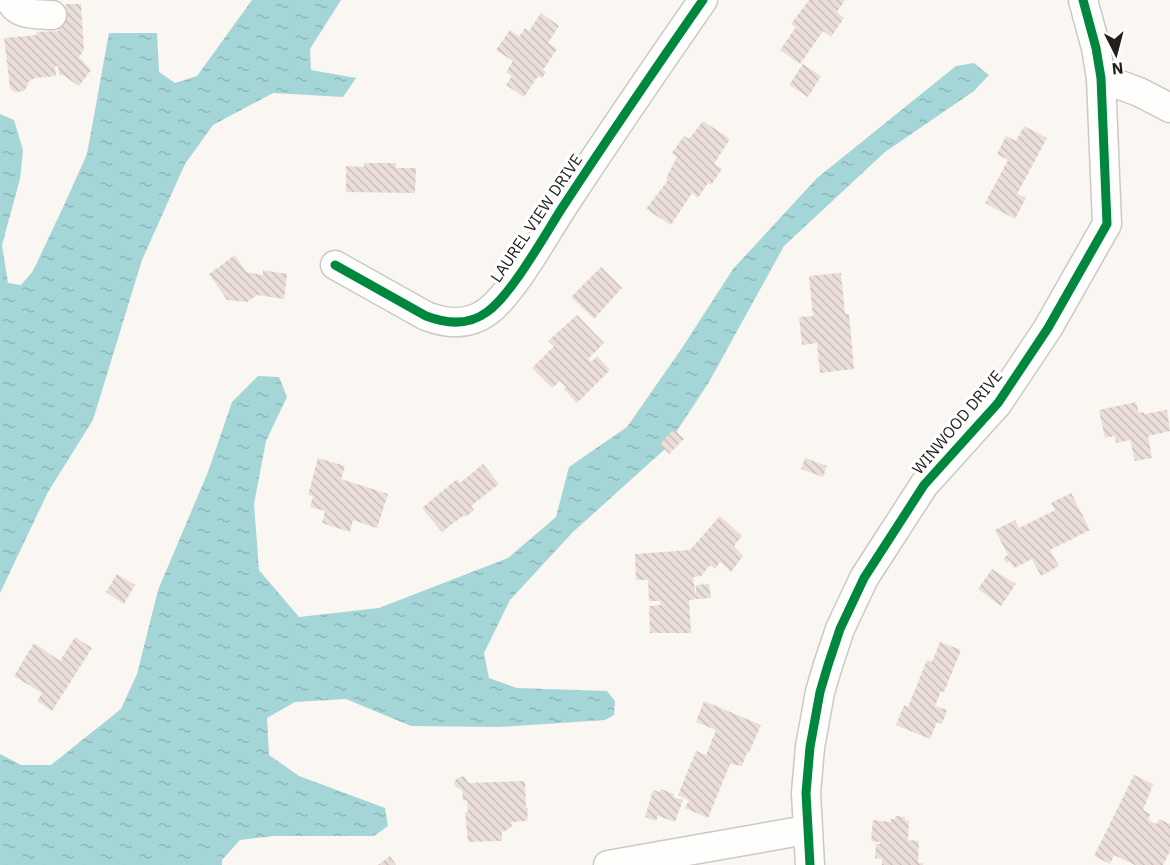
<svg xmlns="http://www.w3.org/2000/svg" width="1170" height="865" font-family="'IBM Plex Sans',sans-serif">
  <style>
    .water { fill: url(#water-ripples) }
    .building { fill: url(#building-back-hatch) }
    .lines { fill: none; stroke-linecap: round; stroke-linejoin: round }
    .minor-casing { stroke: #ccc8c5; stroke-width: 31 }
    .minor { stroke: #fefefd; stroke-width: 28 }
    .cycleway-casing { stroke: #fff; stroke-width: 13 }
    .cycleway { stroke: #00873e; stroke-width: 9 }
    .labels { text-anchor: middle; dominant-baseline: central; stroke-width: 6; stroke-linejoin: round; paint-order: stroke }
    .street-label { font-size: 16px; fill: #211e1c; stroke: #fff }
  </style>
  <defs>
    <pattern id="water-ripples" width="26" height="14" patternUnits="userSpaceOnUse" patternTransform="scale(1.5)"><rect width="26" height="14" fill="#a5d6d7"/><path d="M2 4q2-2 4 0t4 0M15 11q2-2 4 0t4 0" fill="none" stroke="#8eb7b8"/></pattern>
    <pattern id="building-back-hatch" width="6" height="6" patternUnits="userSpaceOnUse" patternTransform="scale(1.5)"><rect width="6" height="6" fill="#ebded8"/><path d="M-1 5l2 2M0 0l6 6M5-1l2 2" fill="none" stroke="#c9beb9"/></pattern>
  </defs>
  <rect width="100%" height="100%" fill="#faf6f2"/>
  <g class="water">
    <path d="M252,0h89l-31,49 1,21 45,8 -13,19 -70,-4 -60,32 -28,39 -43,96 -49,160 -45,72 -48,101v-479l14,6 9,30 -3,29 -18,66 6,38 13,2 12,-14 32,-68 22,-49 22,-121h48l2,39 16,11 22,-7z"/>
    <path d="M974,63l15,12 -15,16 -89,61 -101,94 -75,136 -44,67 -92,83 -63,68 -26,53 5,25 28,10 90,3 8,10 -1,14 -9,5 -106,7 -88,-1 -65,-27 -51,3 -28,16 2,37 30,21 86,32 3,18 -14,10h-101l-33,4 -18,20v5h-222v-111l21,11h30l70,-56 16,-35 21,-84 50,-118 24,-70 26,-26 21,1 8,20 -21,44 -12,63 5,66 40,47 80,-9 129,-50 48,-41 13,-50 58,-40 55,-79 51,-79 84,-91 139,-112z"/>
  </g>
  <g class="building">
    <path d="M809,0h36l-8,12 7,6 -13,19 -8,-6 -23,33 -20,-14 16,-23 -5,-3z"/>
    <path d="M66,4h15l3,46 -5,7 12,13 -12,16 -16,-11h-4l-1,-9h-3l1,10 -21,2 -7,4v3l-4,6 -10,1 -4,-4 -6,-50 33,-3 -1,-3 23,-1 -3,-24 10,-1z"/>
    <path d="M541,13l18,13 -11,17 9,6 -14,21 3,2 -4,6 -4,-2 -14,21 -18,-12 6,-9 -6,-4 7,-11 -17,-11 14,-20 9,7 6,-9 4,3z"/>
    <path d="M803,64l18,12 -13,21 -19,-12z"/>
    <path d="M703,121l27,18 -16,25 8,5 -11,16 -3,-2 -10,15 -6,-5 -21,32 -25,-16 22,-29 -2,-2 11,-21 -5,-4 12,-17 5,3z"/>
    <path d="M1024,126l23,12 -30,56 9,4 -11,21 -30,-16 23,-43 -11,-6 9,-18 10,5z"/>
    <path d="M364,163h32v5h20l-1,25 -69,-1v-26l18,1z"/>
    <path d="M235,255l11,17 17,3v-5l24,4 -3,25 -27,-4 -10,7 -20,-2 -18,-26z"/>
    <path d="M601,267l21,21 -28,31 -23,-22z"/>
    <path d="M841,273l4,41h4l5,55 -34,4 -3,-30 -15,2 -3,-28 14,-1 -4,-40z"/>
    <path d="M577,315l27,28 -16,16 3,3 6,-6 13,14 -33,33 -13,-14 2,-2 -6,-6 -8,7 -20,-20 22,-22 -6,-5z"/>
    <path d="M1136,402l3,11 5,-1v2l23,-4 3,21 -22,5 4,22 -17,3 -5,-21 -14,3 -1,-7 -10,2 -6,-28z"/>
    <path d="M674,429l10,10 -15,15 -9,-10z"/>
    <path d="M318,458l27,8 -4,13 47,15 -11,34 -24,-8 -3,12 -28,-9 3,-12 -15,-4 3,-11 -5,-1z"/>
    <path d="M805,458l22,8 -4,11 -22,-8z"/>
    <path d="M483,464l16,20 -28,22 3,4 -8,7 -2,-2 -22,17 -20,-24 35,-29 3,4z"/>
    <path d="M1071,493l19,37 -40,20 9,16 -18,10 -9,-17 -18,9 -4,-7 -4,2 -3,-5 5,-3 -13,-25 20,-10 4,8 36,-18 -4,-7z"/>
    <path d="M720,516l22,20 -8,10 9,10 -12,16 -11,-10 -5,7 -5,-4 -9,11 -8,1 3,20 -2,3h-5l2,33h-41l-1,-27 12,-1 -1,-4h-11l-1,-21h-12l-1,-26 55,-4z"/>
    <path d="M992,569l24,15 -15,22 -23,-17z"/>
    <path d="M117,574l18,11 -11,19 -18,-12z"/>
    <path d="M709,584l2,14 -15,1v-14z"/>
    <path d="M75,637l17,11 -40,63 -15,-10 5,-8 -28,-17 20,-33 26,18z"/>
    <path d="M940,642l21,8 -17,42 -3,-1 -6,15 12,4 -5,14 -5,-2 -7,17 -34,-14 8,-20 4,2 19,-47 5,2z"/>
    <path d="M704,701l57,24 -12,28 -2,-1 -5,14 -12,-2 -22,54 -23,-10 4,-8 -11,-5 18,-44 10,4 10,-25 -20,-8z"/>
    <path d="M1134,775l19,9 -10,26 7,4 -2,6 9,4 2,-5 11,5v27l-7,14h-28l-21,-10 -4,9 -16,-8z"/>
    <path d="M464,776l5,7 56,-2 1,27h2l-1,13 -17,1 3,3 -9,7 -2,-1v10l-34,1 -3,-30h3l-1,-12 -4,1 -1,-11 -6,-3 -2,-5 3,-4z"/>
    <path d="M661,789l13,5 -1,3 10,3 -8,22 -17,-6 -2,5 -11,-4 8,-27 7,2z"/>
    <path d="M896,816l9,1v3l4,1 -1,19 11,1 -1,22h5v2h-41v-6l-7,-1 1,-14h4v-2l-9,-1 2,-21 18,2v-3h4z"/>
    <path d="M390,856l6,9h-18z"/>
  </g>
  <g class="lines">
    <defs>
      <g id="minor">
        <path d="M10,0c7,16 26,14 42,15"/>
        <path d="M1101,78l38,14 31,16"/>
        <path d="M335,265l91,51c21,8 42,10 61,-4 25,-18 57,-76 75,-104 46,-70 93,-139 141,-208"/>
        <path d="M608,865l198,-35"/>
        <path d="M810,865l-4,-72 4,-46 10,-55 8,-27 12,-36 24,-51 60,-93 74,-82 50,-75 59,-104 -6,-146 -5,-30 -13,-48"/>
      </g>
    </defs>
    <use href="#minor" class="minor-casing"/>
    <use href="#minor" class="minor"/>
    <defs>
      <g id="cycleway">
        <path d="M335,265l91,51c21,8 42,10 61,-4 25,-18 57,-76 75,-104 46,-70 93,-139 141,-208"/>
        <path d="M810,865l-4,-72 4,-46 10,-55 8,-27 12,-36 24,-51 60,-93 74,-82 50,-75 59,-104 -6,-146 -5,-30 -13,-48"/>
      </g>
    </defs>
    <use href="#cycleway" class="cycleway-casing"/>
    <use href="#cycleway" class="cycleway"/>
  </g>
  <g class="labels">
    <g class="street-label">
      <text transform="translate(536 218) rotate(-56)">LAUREL VIEW DRIVE</text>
      <text transform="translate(957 422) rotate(-50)">WINWOOD DRIVE</text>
    </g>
  </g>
  <g transform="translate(1116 54) rotate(174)" stroke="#ffffff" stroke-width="4.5" paint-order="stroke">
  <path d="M0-4.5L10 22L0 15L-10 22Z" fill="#211e1c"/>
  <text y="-9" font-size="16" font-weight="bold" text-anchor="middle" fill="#211e1c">N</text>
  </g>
</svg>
